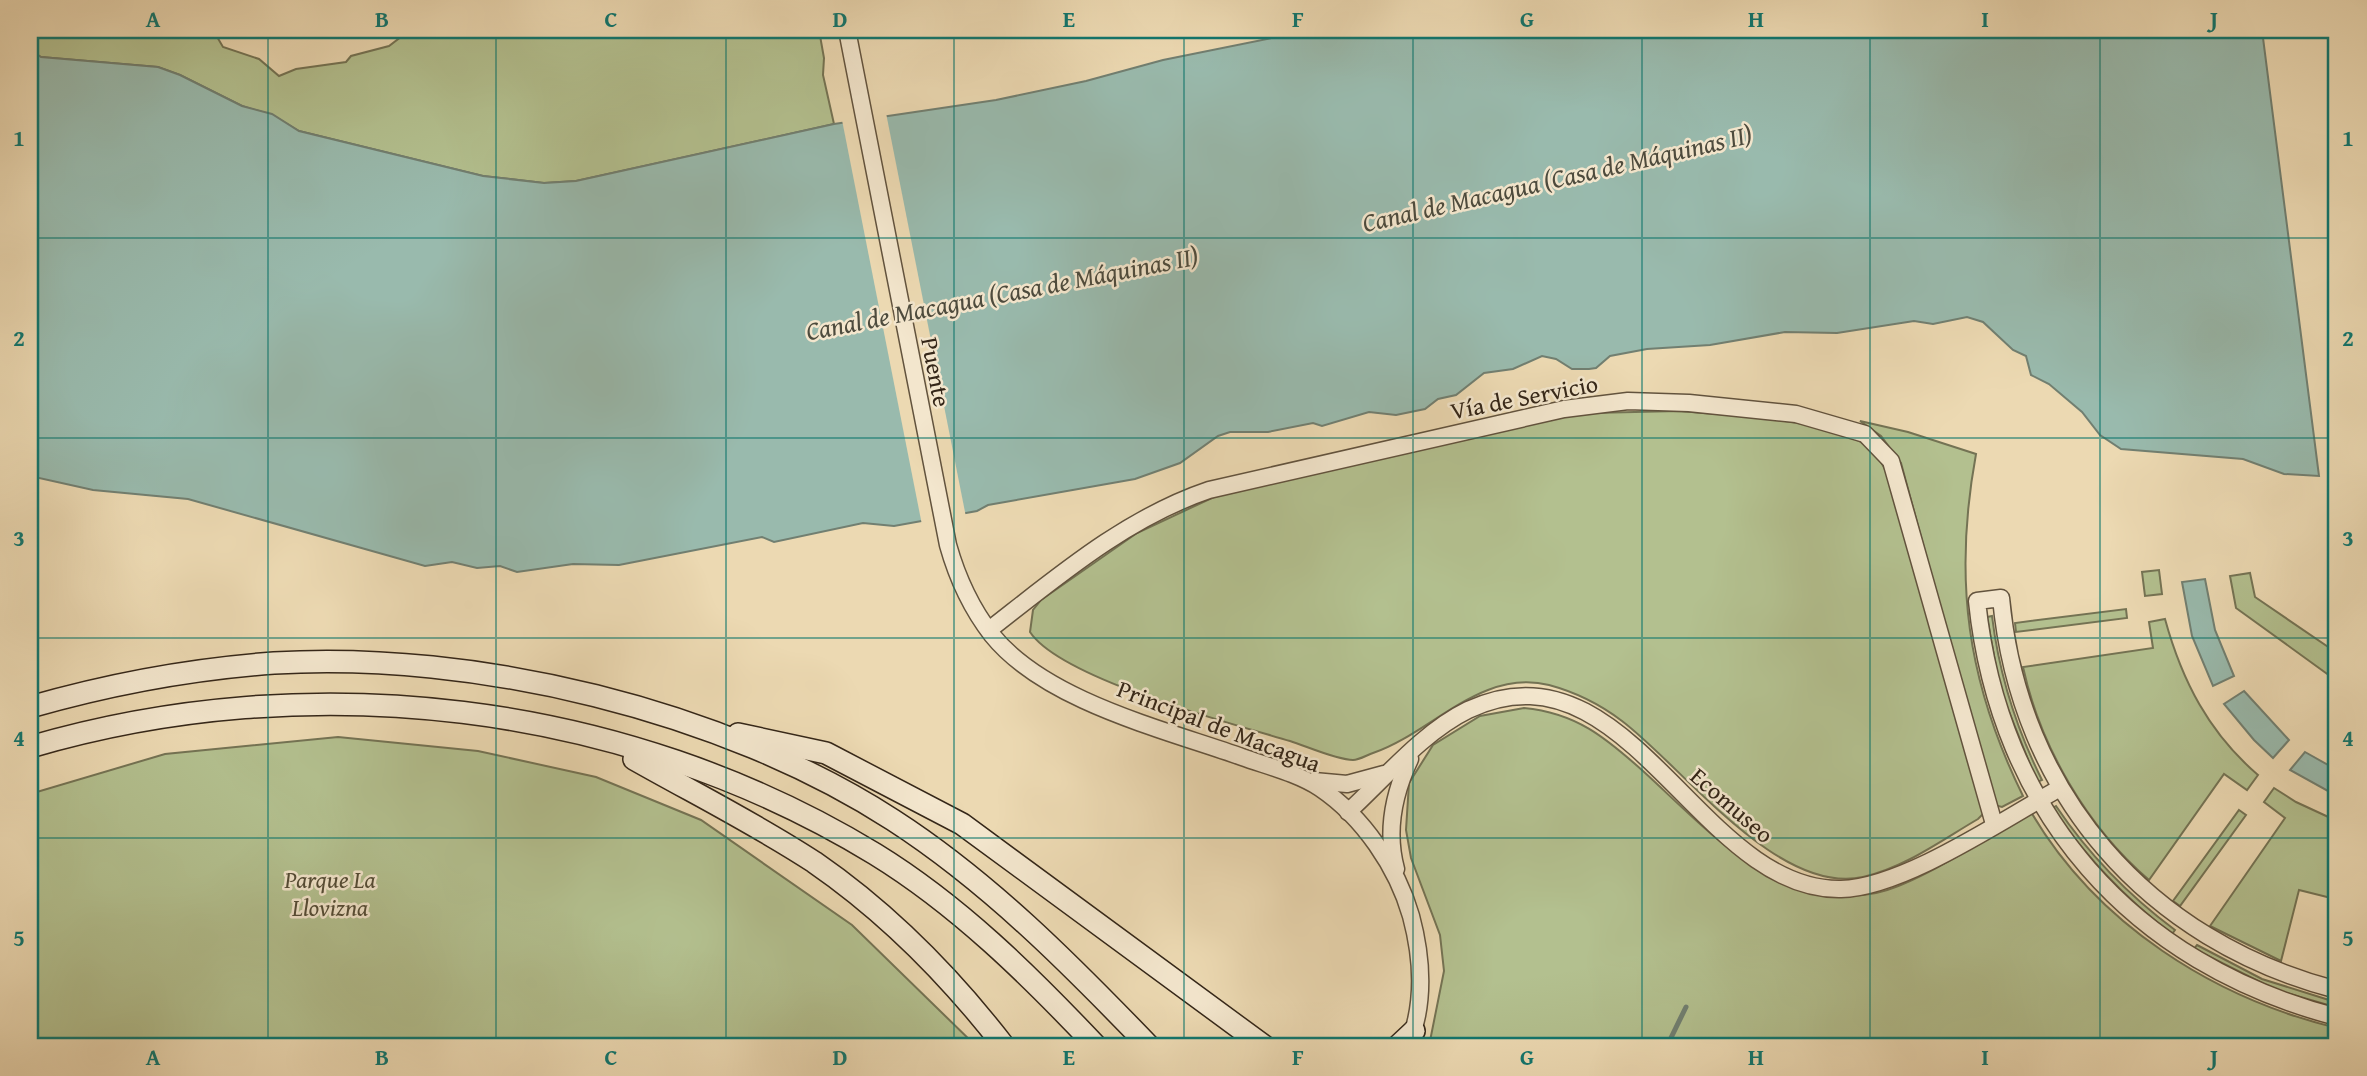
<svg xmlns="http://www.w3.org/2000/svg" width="2367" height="1076" font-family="'Gentium Book Plus',serif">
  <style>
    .green { fill: #b3c08f; stroke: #747354; stroke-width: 2 }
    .water { fill: #99baad; stroke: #717f71; stroke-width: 2 }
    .pier { fill: #ecd9b2 }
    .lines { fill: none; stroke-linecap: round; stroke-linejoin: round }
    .stream { stroke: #717f71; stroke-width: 5 }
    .minor-casing { stroke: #62533e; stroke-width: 19 }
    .secondary-casing { stroke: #342618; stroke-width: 24 }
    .minor { stroke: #f3e6cd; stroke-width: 16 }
    .secondary { stroke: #f3e6cd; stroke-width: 21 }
    .grid { fill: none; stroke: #0f766e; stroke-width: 2; stroke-opacity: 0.55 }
    .labels { text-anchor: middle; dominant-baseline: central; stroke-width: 5; stroke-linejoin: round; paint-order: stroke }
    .street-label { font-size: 24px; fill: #342618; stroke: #f3e6cd }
    .park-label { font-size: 24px; font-style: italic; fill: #544c36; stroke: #f3e6cd }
    .water-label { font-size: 26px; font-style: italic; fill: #4d4b3d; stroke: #f3e6cd }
    .neatline { fill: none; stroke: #0f766e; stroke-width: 2.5 }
    .grid-label { font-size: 23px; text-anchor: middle; font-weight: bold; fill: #0f766e }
  </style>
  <rect width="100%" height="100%" fill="#ecd9b2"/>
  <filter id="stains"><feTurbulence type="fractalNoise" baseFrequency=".00286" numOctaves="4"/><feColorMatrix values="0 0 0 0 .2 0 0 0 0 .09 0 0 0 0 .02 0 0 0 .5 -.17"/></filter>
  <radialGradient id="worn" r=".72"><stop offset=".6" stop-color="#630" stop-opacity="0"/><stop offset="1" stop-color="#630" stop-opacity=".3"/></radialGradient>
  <g class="green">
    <path d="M30,30h183l10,17 36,12 20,17 17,-7 50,-7 5,-6 38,-10 21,-16h409l5,28 -1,17 11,49 -258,57 -32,2 -61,-7 -184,-45 -27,-16 -30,-9 -62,-31 -22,-8 -117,-10 -11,-7z"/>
    <path d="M1679,411c50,5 146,7 187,34 11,7 16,19 22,30l96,338 -6,6c-36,21 -74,49 -115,58 -85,19 -180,-110 -241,-156 -21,-16 -47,-29 -73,-36 -68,-17 -117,48 -176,68 -6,2 -14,7 -20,7 -16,0 -47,-14 -63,-19 -57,-17 -229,-62 -260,-109l3,-22 8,-10 96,-67 77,-36 69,-19 272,-60 36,-5z"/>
    <path d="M1860,421l48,11 68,22c-23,125 -9,228 47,342l-21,11 -8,-2 -4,-12 -89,-330 -20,-27z"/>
    <path d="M2159,570l3,24 -17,2 -3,-24z"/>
    <path d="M2250,573l5,24 82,56v28l-101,-73 -6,-32z"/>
    <path d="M2126,609l1,9 -111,14 -1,-9z"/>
    <path d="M1992,616c7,58 24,112 50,164l-5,2 -37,-93 -13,-72z"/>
    <path d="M2165,619c17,62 44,114 93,156l-11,15 -23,-16 -75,106c-62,-53 -109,-134 -126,-213l130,-19 -4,-26z"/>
    <path d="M1524,708c52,5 81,29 119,63 65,59 135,142 233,122 43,-9 115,-58 155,-81 66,112 182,186 306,216v18h-908l15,-75 -4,-36 -29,-77 -5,-28 3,-47 24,-38 47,-29z"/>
    <path d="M338,737l140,14 118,26 105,43 151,105 124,121h-946v-252l135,-40z"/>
    <path d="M2274,788l22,14 41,19 -2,78 -36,-9 -18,71 -71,-35 75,-108 -21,-16z"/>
    <path d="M2056,806c33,49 72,89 119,124l-3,4c-51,-39 -82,-75 -121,-125z"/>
    <path d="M2239,810l7,5 -66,91 -7,-5z"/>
    <path d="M2197,945l65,34 67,21 -1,5 -52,-15 -82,-41z"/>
  </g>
  <g class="water">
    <path d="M1311,30h951l57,446 -35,-2 -41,-15 -122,-10 -21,-14 -18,-23 -33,-28 -18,-9 -5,-19 -13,-6 -30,-28 -16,-5 -34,7 -19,-3 -77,12 -52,-1 -75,13 -63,4 -37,7 -14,12 -7,1h-17l-16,-10 -14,-3 -29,13 -29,4 -28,22 -18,4 -13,10 -29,6 -27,-3 -47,14 -9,-3 -45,9h-38l-12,4 -38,27 -45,16 -147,26 -11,6 -83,15 -31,-3 -89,19 -12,-5 -143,28 -46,-1 -56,8 -17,-6 -23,2 -25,-6 -27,4 -237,-67 -95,-9 -63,-14v-426l11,7 117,10 22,8 62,31 30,8 27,17 184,45 61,7 32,-2 258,-57 162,-24 90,-19 77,-21z"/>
    <path d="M2205,579l10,51 19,46 -21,10 -21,-50 -10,-54z"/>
    <path d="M2244,691l45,49 -16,18 -19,-18 -30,-36z"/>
    <path d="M2305,752l32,18v26l-47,-26z"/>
  </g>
  <path class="pier" d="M886,113l80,404 -44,8 -80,-405z"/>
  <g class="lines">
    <path class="stream" d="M1667,1046l19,-39"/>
    <defs>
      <g id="minor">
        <path d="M847,30l101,515c9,32 23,63 44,90 53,66 171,94 250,122 25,9 55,16 78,31 43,29 77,79 91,128 11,41 14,84 -1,125"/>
        <path d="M989,630c68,-53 137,-112 220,-140l355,-81 64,-8 61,2 107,11 69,20 26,27 103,363"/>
        <path d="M1314,781l33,3 37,-10"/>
        <path d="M1348,812c37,-34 75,-80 120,-102 160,-76 231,182 373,179 62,-1 163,-70 219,-101"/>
        <path d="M1396,869c-10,-37 -2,-76 14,-110"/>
        <path d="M2337,990c-189,-49 -318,-196 -336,-392l-24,3c22,212 155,363 360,416"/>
      </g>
      <g id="secondary">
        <path d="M30,707c80,-23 161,-38 244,-44 202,-12 449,47 619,157 96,62 177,144 256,226"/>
        <path d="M738,734l88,19 136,71 302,222"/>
        <path d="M30,747c279,-82 594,-46 845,107 83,51 154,121 221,192"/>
        <path d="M634,759c60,34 122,65 180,103 74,51 135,113 190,184"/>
        <path d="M1398,1046l16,-15"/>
      </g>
    </defs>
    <use href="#minor" class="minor-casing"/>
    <use href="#secondary" class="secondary-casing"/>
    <use href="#minor" class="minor"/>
    <use href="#secondary" class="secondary"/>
  </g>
  <path class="grid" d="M268,30v1016M496,30v1016M726,30v1016M954,30v1016M1184,30v1016M1413,30v1016M1642,30v1016M1870,30v1016M2100,30v1016M30,238h2307M30,438h2307M30,638h2307M30,838h2307"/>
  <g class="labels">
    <g class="street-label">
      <text transform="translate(936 372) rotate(79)">Puente</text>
      <text transform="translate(1524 397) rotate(-11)">Vía de Servicio</text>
      <text transform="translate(1219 726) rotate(21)">Principal de Macagua</text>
      <text transform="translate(1732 805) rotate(41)">Ecomuseo</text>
    </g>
    <g class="park-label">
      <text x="330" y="879">Parque La<tspan x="330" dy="28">Llovizna</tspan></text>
    </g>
    <g class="water-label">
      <text transform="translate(1557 178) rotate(-13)">Canal de Macagua (Casa de Máquinas II)</text>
      <text transform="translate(1002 293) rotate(-11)">Canal de Macagua (Casa de Máquinas II)</text>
    </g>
  </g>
  <rect width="2367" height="1076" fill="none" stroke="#ecd9b2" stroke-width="77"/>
  <rect x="38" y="38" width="2290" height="1000" class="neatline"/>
  <g class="grid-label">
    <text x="153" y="27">A</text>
    <text x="382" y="27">B</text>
    <text x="611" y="27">C</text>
    <text x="840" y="27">D</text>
    <text x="1069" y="27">E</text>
    <text x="1298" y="27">F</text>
    <text x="1527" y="27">G</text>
    <text x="1756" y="27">H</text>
    <text x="1985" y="27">I</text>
    <text x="2214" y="27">J</text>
    <text x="19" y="146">1</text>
    <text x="2348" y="146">1</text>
    <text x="19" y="346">2</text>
    <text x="2348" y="346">2</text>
    <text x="19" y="546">3</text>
    <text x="2348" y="546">3</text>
    <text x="19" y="746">4</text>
    <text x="2348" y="746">4</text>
    <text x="19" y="946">5</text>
    <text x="2348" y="946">5</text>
    <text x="153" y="1065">A</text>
    <text x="382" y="1065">B</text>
    <text x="611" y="1065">C</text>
    <text x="840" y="1065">D</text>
    <text x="1069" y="1065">E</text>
    <text x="1298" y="1065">F</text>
    <text x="1527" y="1065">G</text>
    <text x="1756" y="1065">H</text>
    <text x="1985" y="1065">I</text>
    <text x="2214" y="1065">J</text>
  </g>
  <rect width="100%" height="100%" filter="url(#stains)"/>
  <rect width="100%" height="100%" fill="url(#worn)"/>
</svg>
